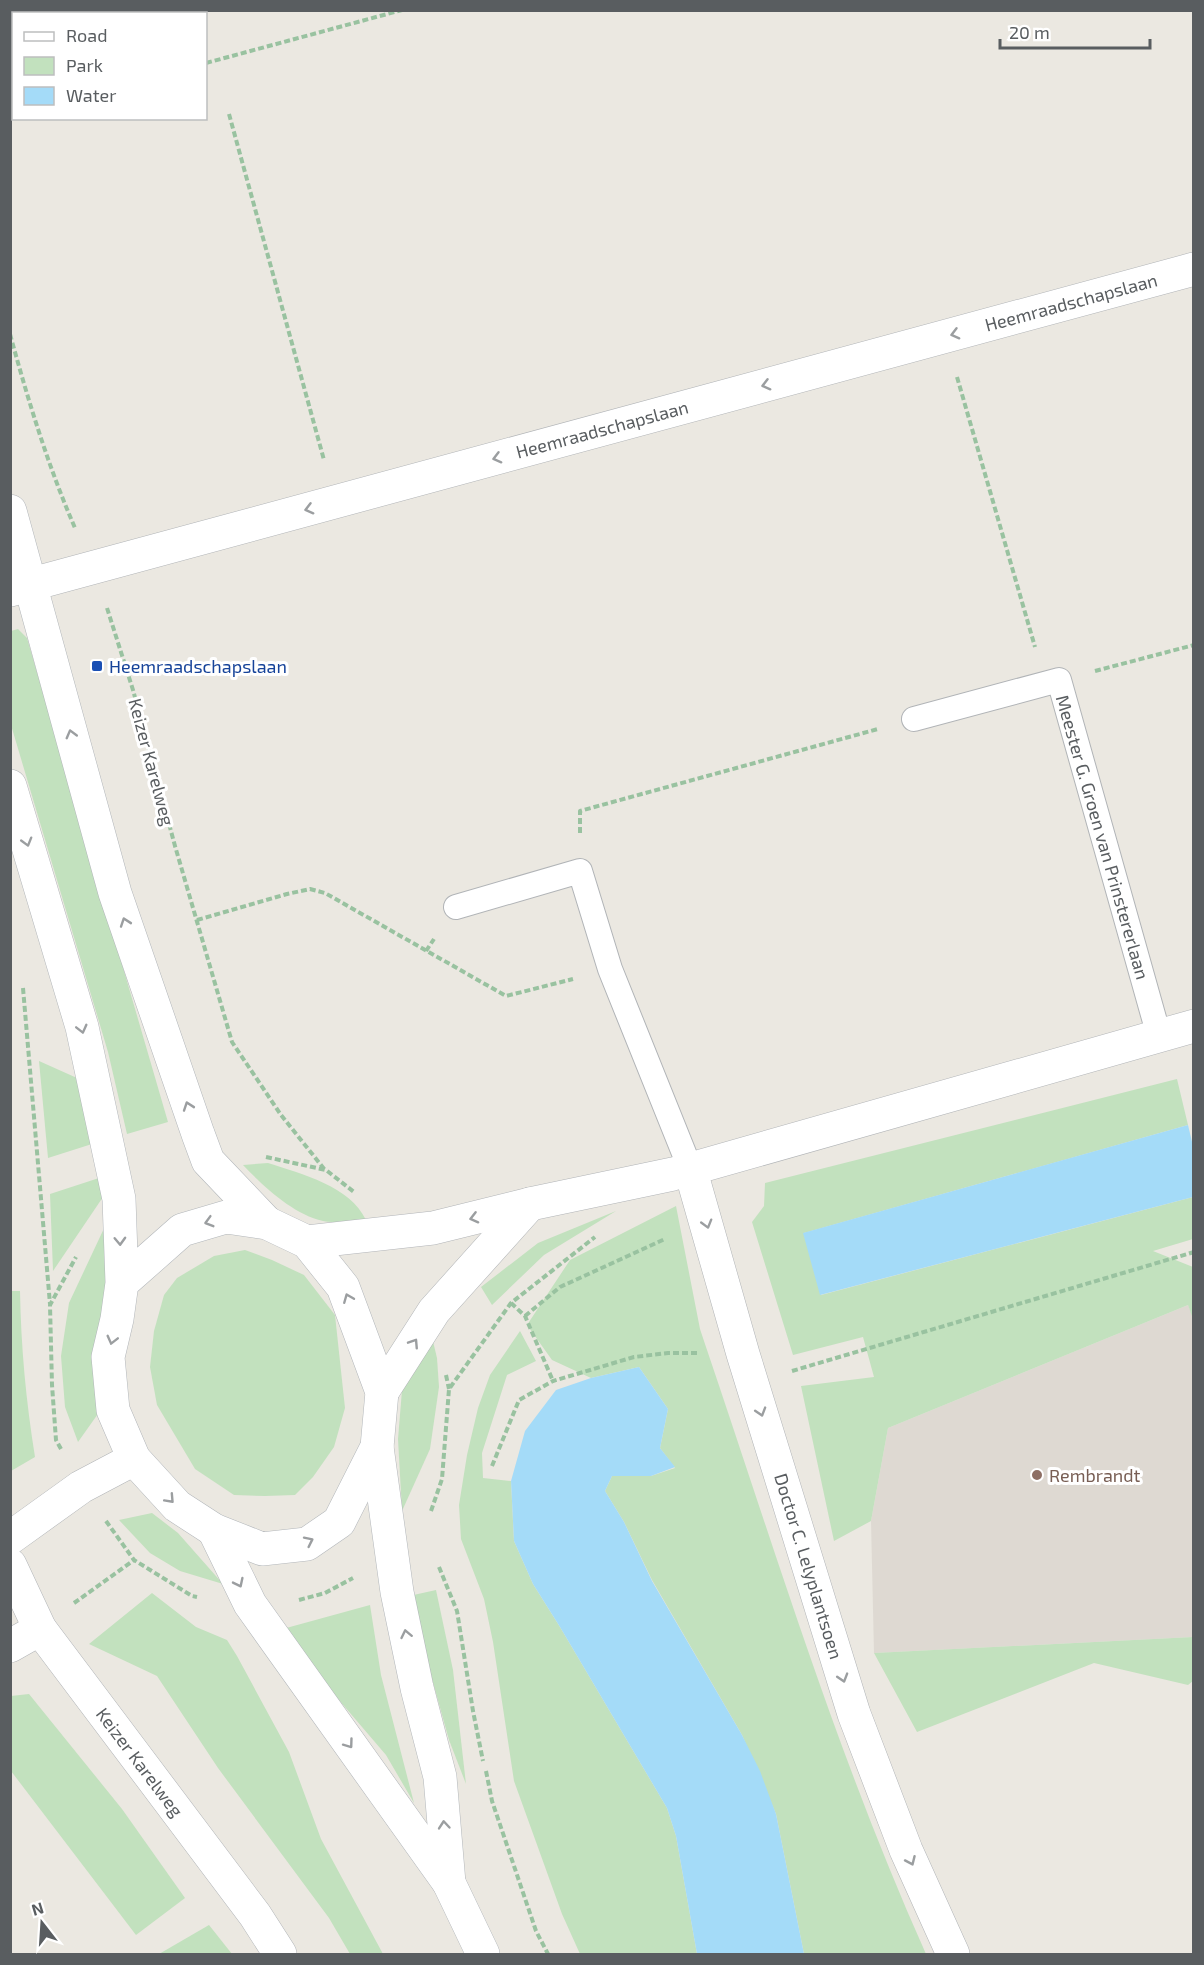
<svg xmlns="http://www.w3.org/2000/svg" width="1204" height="1965" font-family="'Exo 2',sans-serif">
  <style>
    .education { fill: #ded9d2 }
    .green { fill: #c2e1be }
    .water { fill: #a4dbf8 }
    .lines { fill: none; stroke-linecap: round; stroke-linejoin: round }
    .service-casing { stroke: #b1b4b7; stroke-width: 26 }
    .minor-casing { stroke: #b1b4b7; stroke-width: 34 }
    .tertiary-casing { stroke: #b1b4b7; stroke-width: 34 }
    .secondary-casing { stroke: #b2b6ba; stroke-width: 34 }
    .path { stroke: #99c2a0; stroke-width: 4; stroke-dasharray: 6 3; stroke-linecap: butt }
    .service { stroke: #fff; stroke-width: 24 }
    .minor { stroke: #fff; stroke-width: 33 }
    .tertiary { stroke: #fff; stroke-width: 33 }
    .secondary { stroke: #fff; stroke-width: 33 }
    .oneway { stroke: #9b9ea0 }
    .transit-dot { fill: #1a4fb4; stroke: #fff; stroke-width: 2 }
    .education-dot { fill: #8d6e63; stroke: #fff; stroke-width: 2 }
    .labels { text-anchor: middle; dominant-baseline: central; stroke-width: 6; stroke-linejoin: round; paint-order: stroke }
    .street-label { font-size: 18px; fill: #595d60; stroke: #fff }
    .transit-label { font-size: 18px; fill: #164399; stroke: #fff; text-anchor: start }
    .education-label { font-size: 18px; fill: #785e54; stroke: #fff; text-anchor: start }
  </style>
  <rect width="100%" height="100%" fill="#ebe8e1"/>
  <path class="education" d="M1188,1305l6,14 -1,318 -319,16 -3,-132 17,-93z"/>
  <g class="green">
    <path d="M18,629l9,9 141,484 -41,12 -19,-82 -97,-327v-94z"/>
    <path d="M39,1061l38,17 15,66 -44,14z"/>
    <path d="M1177,1079l11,46 -384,108 17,62 372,-98v42l-40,12 40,16v52l-5,-14 -300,123 -17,93 -37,20 -33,-155 73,-9 -11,-40 -70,18 -41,-133 12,-16 1,-23z"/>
    <path d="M268,1163c34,11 82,23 98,57 -13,0 -30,4 -43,1 -30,-7 -59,-34 -80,-56z"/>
    <path d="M99,1178l4,19 -50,74 -3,-77z"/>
    <path d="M676,1206l24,123 6,18c69,203 132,411 220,607h-122l-28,-140 -34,-79 -90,-155 -28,-58 -19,-31 7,-15h39l24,-8 -15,-20 8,-39 -29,-42 -48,11 -39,-18 -25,-35 43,-65z"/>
    <path d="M616,1211l-72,44 -52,50 -11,-18 57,-44z"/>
    <path d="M107,1222l3,54 -15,65 5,70 -22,31 -13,-35 -4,-51 8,-53z"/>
    <path d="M245,1250l27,10 32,15 31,40 10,93 -11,39 -21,30 -18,18 -30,1 -31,-1 -39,-26 -38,-64 -7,-38 4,-36 10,-36 13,-17 37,-22z"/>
    <path d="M11,1291h9c1,57 6,110 15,166l-24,14z"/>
    <path d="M520,1331l16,30 -29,14 -25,78 1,25 28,3 3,60 19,43 27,43 107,181 9,28 21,118h-117l-18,-40 -48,-133 -21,-139 -9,-43 -23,-60 -2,-34 8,-50 11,-47 12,-33z"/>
    <path d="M431,1333l6,25 2,29 -9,62 -28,62 -4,-72 5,-61z"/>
    <path d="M152,1513l26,20 45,51 -43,-13 -30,-18 -31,-33z"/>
    <path d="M436,1590l17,80 13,114 -17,-44 -40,-144z"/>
    <path d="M152,1593l44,34 31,13 10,16 52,96 32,87 62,115h-33l-21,-36 -111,-150 -61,-92 -68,-32z"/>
    <path d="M370,1605l11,70 33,128 -28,-48 -107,-125z"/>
    <path d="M1193,1637v44l-5,4 -94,-22 -177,69 -43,-79z"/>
    <path d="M29,1694l93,115 63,89 -49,37 -125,-164v-75z"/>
    <path d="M209,1925l23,29h-73z"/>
  </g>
  <g class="water">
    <path d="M1188,1125l5,21v51l-373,98 -17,-62z"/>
    <path d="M639,1367l29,42 -8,39 15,19 -24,9h-39l-7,15 19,31 28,59 90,154 18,36 16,43 28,140h-107l-21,-118 -9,-28 -107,-181 -27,-43 -19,-43 -3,-60 14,-50 31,-41 35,-12z"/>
  </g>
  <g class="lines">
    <defs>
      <g id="service">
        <path d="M914,719l145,-39 100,356"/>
        <path d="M456,907l124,-36 30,98 80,199"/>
      </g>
      <g id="minor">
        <path d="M10,590l1184,-321"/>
        <path d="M690,1168l53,186 111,360 52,136 47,104"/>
        <path d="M10,1538l71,-51 53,-28"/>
        <path d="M10,1565l30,64 215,286 25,39"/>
        <path d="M10,1646l30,-17"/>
      </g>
      <g id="tertiary">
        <path d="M307,1242l126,-14 97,-24 143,-30 521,-148"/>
        <path d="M382,1392l52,-81 96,-107"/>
      </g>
      <g id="secondary">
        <path d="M10,511l105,382 83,241 10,27 59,62"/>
        <path d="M10,786l72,241 37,172 3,84 -5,36 -9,38 5,53 21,49 43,47 37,24 48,19 45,-5 32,-22 38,-75 5,-55 -39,-105 -36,-45 -40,-19 -41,-6 -44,13 -60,53"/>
        <path d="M377,1447l20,145 20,96 23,89 9,106"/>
        <path d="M214,1530l36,74 199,279 34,71"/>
      </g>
    </defs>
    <use href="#service" class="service-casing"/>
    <use href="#minor" class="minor-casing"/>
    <use href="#tertiary" class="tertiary-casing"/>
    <use href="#secondary" class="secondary-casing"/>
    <g class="path">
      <path d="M206,63l196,-53"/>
      <path d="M229,114l95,346"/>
      <path d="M10,116l4,-1"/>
      <path d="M10,334c18,66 38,132 65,194"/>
      <path d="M957,377l78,270"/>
      <path d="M107,608l26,82 42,156 57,196 49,73 44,55"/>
      <path d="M1095,671l99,-26"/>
      <path d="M580,833v-22l298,-82"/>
      <path d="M197,920l90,-26 23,-5 15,4 181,103 67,-17"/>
      <path d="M426,951l8,-12"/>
      <path d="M23,988l27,316"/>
      <path d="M266,1157l60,13 28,22"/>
      <path d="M511,1303l14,13 28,65"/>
      <path d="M525,1316l35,-29 105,-48"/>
      <path d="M792,1371l402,-119"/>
      <path d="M446,1375l3,14"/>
      <path d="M61,1449l-5,-9 -4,-55 -2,-80 26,-48"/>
      <path d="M492,1466l27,-66 34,-19 81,-24 34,-4h30"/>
      <path d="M431,1511l11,-32 7,-90 62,-86 84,-66"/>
      <path d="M106,1521l28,39 58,36 5,1"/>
      <path d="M439,1567l18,44 16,100 10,50"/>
      <path d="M299,1600l26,-7 28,-15"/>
      <path d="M74,1603l60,-43"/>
      <path d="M486,1771l6,30 44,130 12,23"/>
    </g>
    <use href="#service" class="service"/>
    <use href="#minor" class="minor"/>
    <use href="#tertiary" class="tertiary"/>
    <use href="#secondary" class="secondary"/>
  </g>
  <defs><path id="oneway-chevron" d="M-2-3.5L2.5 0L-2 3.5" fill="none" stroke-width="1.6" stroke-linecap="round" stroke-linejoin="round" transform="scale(1.5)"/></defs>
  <g class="oneway">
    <use href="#oneway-chevron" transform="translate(955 334) rotate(165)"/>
    <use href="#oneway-chevron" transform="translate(766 385) rotate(165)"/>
    <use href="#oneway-chevron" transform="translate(497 458) rotate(165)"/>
    <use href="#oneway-chevron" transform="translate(309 509) rotate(165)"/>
    <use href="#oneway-chevron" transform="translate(71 734) rotate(-105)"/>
    <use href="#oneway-chevron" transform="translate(27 842) rotate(74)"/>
    <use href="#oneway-chevron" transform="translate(125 922) rotate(-109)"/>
    <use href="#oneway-chevron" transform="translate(82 1029) rotate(76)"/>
    <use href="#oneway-chevron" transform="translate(188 1106) rotate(-109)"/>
    <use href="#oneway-chevron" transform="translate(474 1218) rotate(166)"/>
    <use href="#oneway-chevron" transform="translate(209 1222) rotate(164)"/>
    <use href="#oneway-chevron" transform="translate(707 1224) rotate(74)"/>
    <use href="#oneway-chevron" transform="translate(120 1241) rotate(88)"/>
    <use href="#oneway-chevron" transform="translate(348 1298) rotate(-112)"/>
    <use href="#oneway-chevron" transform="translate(112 1340) rotate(104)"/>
    <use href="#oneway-chevron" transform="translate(414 1343) rotate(-57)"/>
    <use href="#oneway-chevron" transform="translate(761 1412) rotate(73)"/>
    <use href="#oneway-chevron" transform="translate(170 1499) rotate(47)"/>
    <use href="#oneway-chevron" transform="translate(309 1541) rotate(-26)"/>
    <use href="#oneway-chevron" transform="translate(239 1583) rotate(64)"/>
    <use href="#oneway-chevron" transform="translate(406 1634) rotate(-102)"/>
    <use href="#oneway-chevron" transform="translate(843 1678) rotate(73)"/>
    <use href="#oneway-chevron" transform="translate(349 1744) rotate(54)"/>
    <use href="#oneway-chevron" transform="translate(444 1825) rotate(-95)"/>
    <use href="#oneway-chevron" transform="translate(911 1861) rotate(66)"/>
  </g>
  <rect class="transit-dot" x="91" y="660" width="12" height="12" rx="3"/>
  <circle class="education-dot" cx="1037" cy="1475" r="6"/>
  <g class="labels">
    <g class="street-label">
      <text transform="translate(1071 302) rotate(-15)">Heemraadschapslaan</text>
      <text transform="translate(602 429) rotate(-15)">Heemraadschapslaan</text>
      <text transform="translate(152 762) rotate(75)">Keizer Karelweg</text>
      <text transform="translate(1103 837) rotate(74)">Meester G. Groen van Prinstererlaan</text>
      <text transform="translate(809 1566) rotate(73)">Doctor C. Lelyplantsoen</text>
      <text transform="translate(140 1762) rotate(53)">Keizer Karelweg</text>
    </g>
    <g class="transit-label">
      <text x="109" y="666">Heemraadschapslaan</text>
    </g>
    <g class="education-label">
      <text x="1049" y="1475">Rembrandt</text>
    </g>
  </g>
  <rect width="1204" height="1965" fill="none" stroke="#595d60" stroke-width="24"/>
  <rect x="12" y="12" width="195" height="108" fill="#ffffff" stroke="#bdbebf" stroke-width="1.5"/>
  <rect x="24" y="32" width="30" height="9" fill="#ffffff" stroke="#bdbebf" stroke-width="1.5"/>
  <text x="66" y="42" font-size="18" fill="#595d60">Road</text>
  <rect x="24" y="57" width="30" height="18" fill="#c2e1be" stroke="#bdbebf" stroke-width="1.5"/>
  <text x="66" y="72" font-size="18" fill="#595d60">Park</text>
  <rect x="24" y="87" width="30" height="18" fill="#a4dbf8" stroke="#bdbebf" stroke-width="1.5"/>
  <text x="66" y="102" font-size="18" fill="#595d60">Water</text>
  <g transform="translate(42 1923) rotate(343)" stroke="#ffffff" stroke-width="4.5" paint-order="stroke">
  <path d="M0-4.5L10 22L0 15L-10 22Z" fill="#595d60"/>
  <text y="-9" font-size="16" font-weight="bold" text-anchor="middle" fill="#595d60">N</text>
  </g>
  <path d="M1000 39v9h150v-9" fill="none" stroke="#595d60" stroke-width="3"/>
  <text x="1009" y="39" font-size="18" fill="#595d60" stroke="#ffffff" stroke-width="4.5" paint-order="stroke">20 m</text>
</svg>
